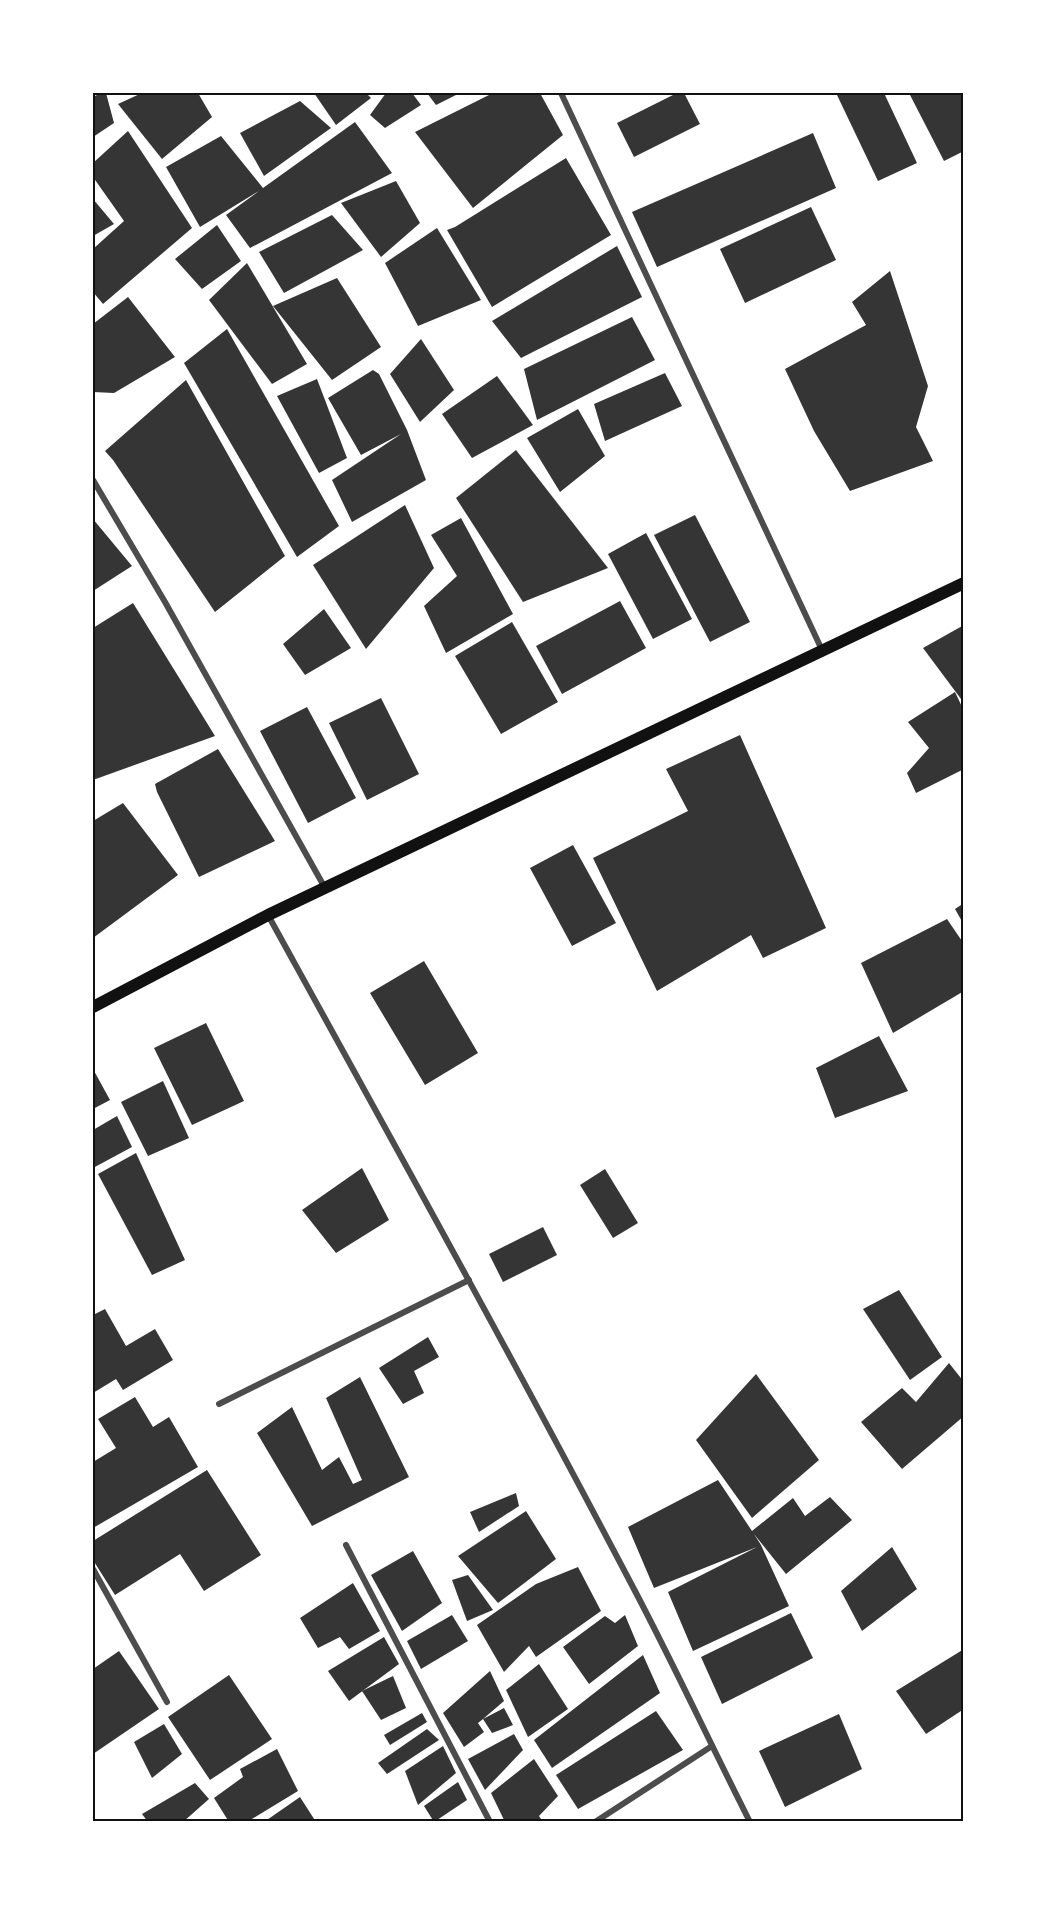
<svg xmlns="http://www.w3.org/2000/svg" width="1057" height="1915" font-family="Montserrat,sans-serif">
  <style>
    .building { fill: #353535 }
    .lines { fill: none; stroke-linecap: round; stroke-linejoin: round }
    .minor { stroke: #4c4c4c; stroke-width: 6 }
    .secondary { stroke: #111; stroke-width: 12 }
    .neatline { fill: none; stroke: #111; stroke-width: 2 }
  </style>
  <rect width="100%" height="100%" fill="#fff"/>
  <g class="building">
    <path d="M101,93h5l8,30 -21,14v-40z"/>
    <path d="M142,93h56l14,24 -50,42 -44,-55z"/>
    <path d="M314,93h52l5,5 -35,27z"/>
    <path d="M386,93h26l9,12 -36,23 -15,-13z"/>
    <path d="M427,93h33l-24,12z"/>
    <path d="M493,93h47l23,42 -90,73 -58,-76z"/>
    <path d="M677,93h7l16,31 -66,33 -17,-34z"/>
    <path d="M841,93h43l33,70 -39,18 -41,-86z"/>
    <path d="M909,93h55v58l-20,10z"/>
    <path d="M300,101l31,27 -67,48 -24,-43z"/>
    <path d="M355,122l37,51 -142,75 -24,-33 33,-24 -59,36 -34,-60 55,-31 42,52z"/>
    <path d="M128,131l64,97 -89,76 -10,-12v-43l31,-28 -31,-44v-14z"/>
    <path d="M813,133l23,55 -179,79 -25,-55z"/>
    <path d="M566,158l45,77 -119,72 -45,-77 8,-3z"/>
    <path d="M396,181l24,42 -39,34 -40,-54z"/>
    <path d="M93,199l21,25 -21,12z"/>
    <path d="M811,207l25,53 -91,43 -25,-54z"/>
    <path d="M332,215l31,35 -79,43 -25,-41z"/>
    <path d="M217,225l24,36 -39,28 -27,-30z"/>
    <path d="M437,228l44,72 -63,26 -33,-63z"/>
    <path d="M617,246l25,51 -121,61 -29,-37z"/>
    <path d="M247,263l60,101 -35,20 -63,-84z"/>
    <path d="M890,271l38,115 -12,41 17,34 -83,30 -36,-60 -29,-62 81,-44 -14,-23z"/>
    <path d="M337,278l44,69 -49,33 -59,-74z"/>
    <path d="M128,297l47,60 -61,36 -21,-1v-68z"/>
    <path d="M632,317l23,43 -118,60 -13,-51z"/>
    <path d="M227,329l112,197 -42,31 -113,-194z"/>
    <path d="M421,339l33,51 -34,32 -30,-48z"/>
    <path d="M373,370l6,4 28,56 19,50 -74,42 -20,-42 69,-46 -40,21 -33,-57z"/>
    <path d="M665,373l17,33 -77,35 -11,-37z"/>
    <path d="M497,376l36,49 -61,33 -30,-44z"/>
    <path d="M317,379l30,79 -28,15 -42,-77z"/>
    <path d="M186,380l99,176 -70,56 -102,-152 -8,-9z"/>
    <path d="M578,409l27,47 -45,36 -33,-54z"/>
    <path d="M516,450l92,118 -85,34 -67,-104z"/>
    <path d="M405,505l29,63 -68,81 -53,-84z"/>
    <path d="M695,515l55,107 -40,20 -56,-107z"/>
    <path d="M461,518l52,96 -67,39 -22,-47 33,-30 -26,-41z"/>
    <path d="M93,519l39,47 -39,25z"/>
    <path d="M646,533l46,86 -39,20 -45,-85z"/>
    <path d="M620,601l26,47 -84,46 -26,-48z"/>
    <path d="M133,603l82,133 -122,44v-152z"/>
    <path d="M324,609l27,39 -46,27 -22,-31z"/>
    <path d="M512,622l46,80 -57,32 -46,-78z"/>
    <path d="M964,625v78l-41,-55z"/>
    <path d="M955,692l9,19v58l-48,24 -9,-20 22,-25 -21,-26z"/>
    <path d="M381,698l38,76 -52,26 -38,-77z"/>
    <path d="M307,707l49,91 -48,25 -48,-92z"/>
    <path d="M740,735l86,193 -63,30 -12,-23 -94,56 -64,-133 95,-47 -22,-42z"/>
    <path d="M218,749l57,92 -76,36 -42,-85 -2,-8z"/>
    <path d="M123,803l55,72 -85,63v-117z"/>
    <path d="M573,845l43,78 -44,23 -42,-78z"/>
    <path d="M964,903v22l-9,-16z"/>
    <path d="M947,919l17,25v47l-71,42 -32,-70z"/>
    <path d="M424,961l54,92 -53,32 -55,-92z"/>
    <path d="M206,1023l38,78 -52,24 -38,-77z"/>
    <path d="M879,1036l29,55 -73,27 -19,-50z"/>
    <path d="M93,1069l17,31 -17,9z"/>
    <path d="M163,1081l26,57 -41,18 -27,-54z"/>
    <path d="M117,1116l15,31 -39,21v-38z"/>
    <path d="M136,1153l49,107 -33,15 -54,-101z"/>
    <path d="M362,1168l27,52 -53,33 -34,-43z"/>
    <path d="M605,1169l33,54 -25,15 -33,-53z"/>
    <path d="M543,1227l14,28 -54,27 -14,-28z"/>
    <path d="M899,1290l43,67 -32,23 -47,-71z"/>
    <path d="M105,1309l21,37 29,-17 18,31 -50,30 -7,-11 -23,14v-78z"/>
    <path d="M428,1337l11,20 -25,14 10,22 -21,11 -24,-36z"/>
    <path d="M949,1363l15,19v34l-62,53 -41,-47 41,-34 14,14z"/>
    <path d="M756,1374l63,86 -67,58 -56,-78z"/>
    <path d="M360,1377l49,100 -97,49 -55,-93 35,-26 30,63 17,-13 14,27 9,-4 -36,-82z"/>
    <path d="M135,1397l18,30 16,-10 29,50 -105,61v-66l23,-14 -18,-29z"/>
    <path d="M207,1470l54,85 -57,36 -24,-37 -65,41 -22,-35v-19z"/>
    <path d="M718,1480l34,51 41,-33 12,18 25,-19 22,23 -66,54 -32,-40 7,11 28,61 -96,45 -25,-59 89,-45 -103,41 -26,-61z"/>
    <path d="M516,1493l3,13 -40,26 -9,-20z"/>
    <path d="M526,1511l30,48 -58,44 -40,-47z"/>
    <path d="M892,1547l25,42 -55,42 -21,-40z"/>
    <path d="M413,1551l29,52 -40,28 -31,-56z"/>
    <path d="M578,1567l23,44 -65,46 -7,-11 -25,26 -27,-47 59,-41z"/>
    <path d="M468,1575l25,35 -26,11 -15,-41z"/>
    <path d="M353,1583l27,48 -31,18 -9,-12 -22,11 -18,-30z"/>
    <path d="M791,1613l22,45 -91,46 -21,-47z"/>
    <path d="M452,1615l16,26 -47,28 -14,-28z"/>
    <path d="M625,1615l13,31 -49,38 -26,-37 42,-31 10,7z"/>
    <path d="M384,1637l15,27 -50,37 -21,-30z"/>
    <path d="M964,1649v60l-38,25 -30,-43z"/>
    <path d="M119,1651l40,58 -66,45v-85z"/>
    <path d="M643,1655l17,38 -108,75 -18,-28z"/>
    <path d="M539,1664l29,45 -40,28 -22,-47z"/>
    <path d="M490,1671l14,30 -21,18 21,-11 9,17 -21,8 -9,-14 -5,4 6,9 -20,15 -21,-34z"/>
    <path d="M229,1675l43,64 -62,41 -42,-63z"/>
    <path d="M393,1676l13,32 -25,12 -19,-29z"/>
    <path d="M656,1711l27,39 -105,59 -22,-34z"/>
    <path d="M422,1713l5,9 -37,23 -6,-10z"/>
    <path d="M839,1714l23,55 -77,38 -26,-56z"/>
    <path d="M164,1724l18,30 -30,24 -18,-36z"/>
    <path d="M427,1729l12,11 -52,34 -9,-11z"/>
    <path d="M514,1734l9,16 -38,40 -17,-31z"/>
    <path d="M443,1746l13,27 -38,32 -13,-34z"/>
    <path d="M277,1749l21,42 -51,31h-18l-15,-24 29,-21 -3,-8z"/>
    <path d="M534,1759l24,37 -19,20 4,6h-38l-14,-29z"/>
    <path d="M458,1782l9,18 -33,22 -10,-16z"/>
    <path d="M195,1783l14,16 -26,23h-35l-6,-8z"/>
    <path d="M300,1797l16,25h-52z"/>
  </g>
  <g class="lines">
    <g class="minor">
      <path d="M561,93l261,557"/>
      <path d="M93,480l72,122 160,286"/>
      <path d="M268,915c124,225 248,449 367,676 40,76 76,154 115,231"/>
      <path d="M219,1404l250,-124"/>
      <path d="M346,1545l144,277"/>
      <path d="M93,1569l74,133"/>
      <path d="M595,1822l117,-76"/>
    </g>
    <path class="secondary" d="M93,1007l175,-92 696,-332"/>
  </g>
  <rect width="1057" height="1915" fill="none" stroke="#ffffff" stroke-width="189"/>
  <rect x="94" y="94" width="868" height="1726" class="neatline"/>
</svg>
